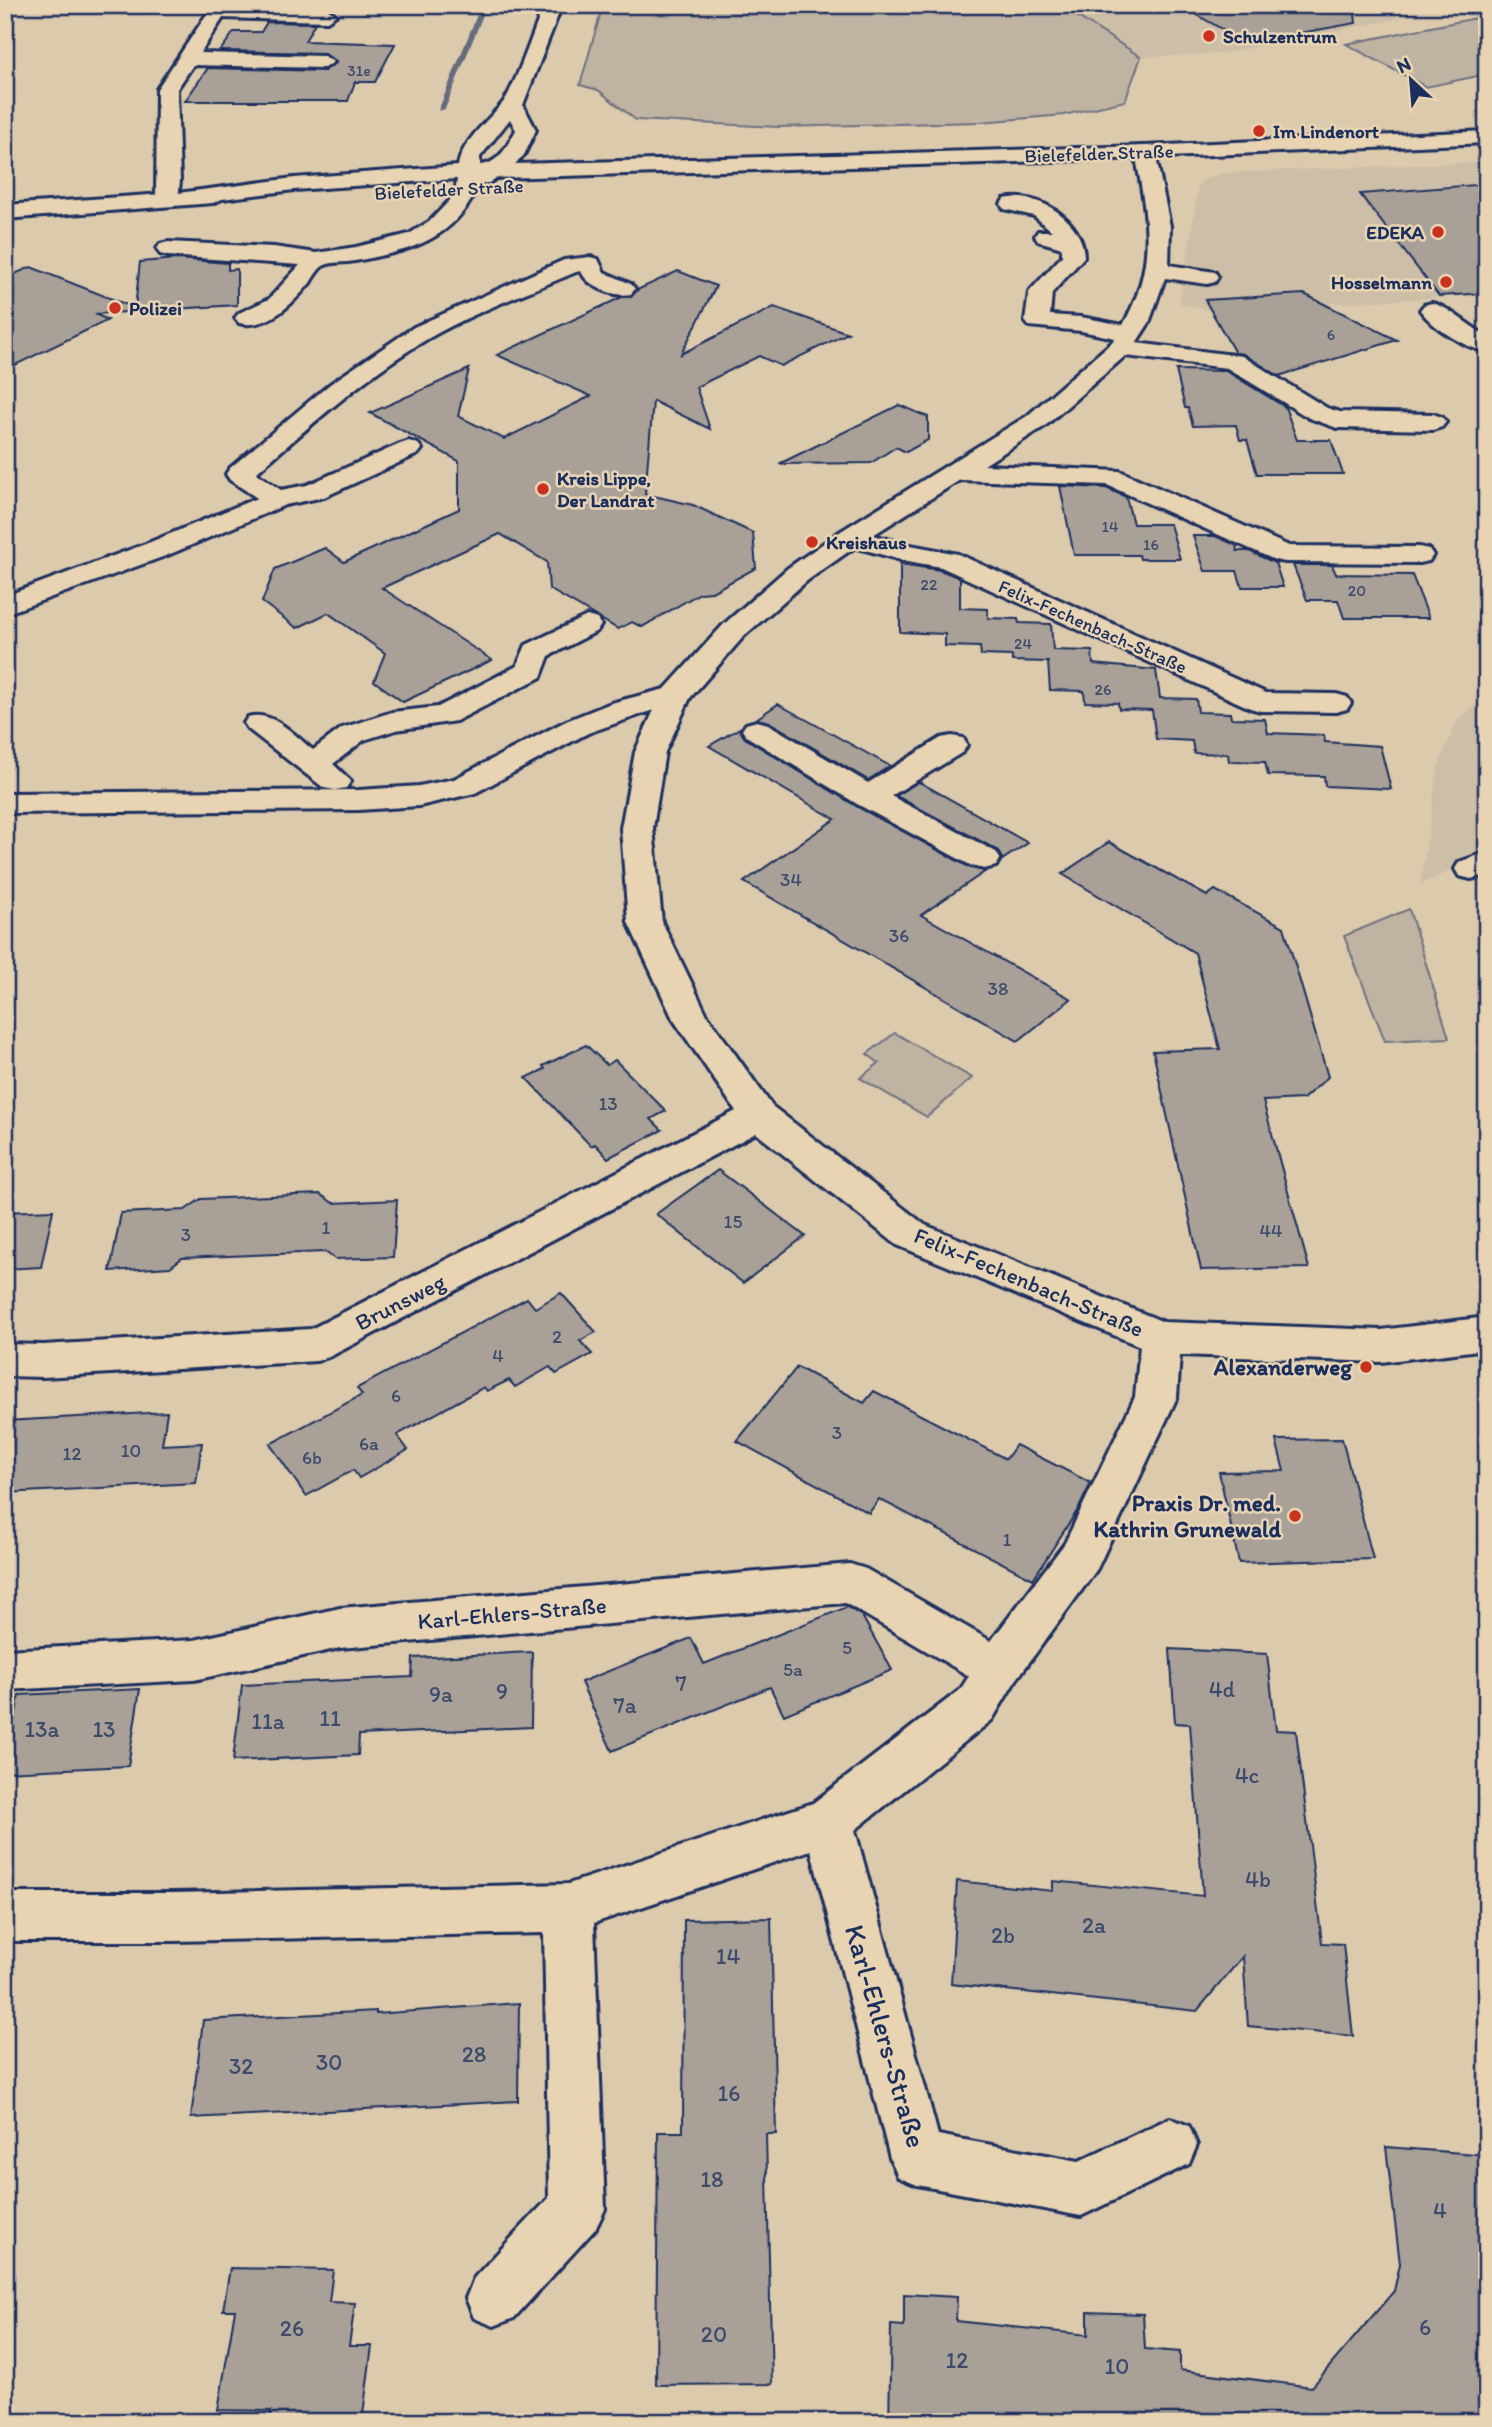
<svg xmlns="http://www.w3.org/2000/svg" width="1492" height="2427" font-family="Itim,sans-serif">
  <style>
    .built { fill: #cdbea7 }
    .green { fill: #bfb3a2; stroke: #6d7180; stroke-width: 2 }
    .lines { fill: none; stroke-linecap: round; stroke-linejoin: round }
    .stream { fill: #656a7d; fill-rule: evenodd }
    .building { fill: #a9a198; stroke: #1b2f5e; stroke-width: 2 }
    .minor-casing { stroke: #1b2f5e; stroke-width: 6 }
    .major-casing { stroke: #1b2f5e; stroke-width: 6 }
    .minor { fill: #e8d4b2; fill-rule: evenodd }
    .major { fill: #e8d4b2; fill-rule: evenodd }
    .poi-dot { fill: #c8321e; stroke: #e8d4b2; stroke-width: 2.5 }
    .labels { text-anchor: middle; stroke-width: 5; stroke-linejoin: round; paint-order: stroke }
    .far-number-label { font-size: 16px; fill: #3e4c6c }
    .far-poi-label { font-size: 19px; font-weight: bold; fill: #1b2f5e; stroke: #e8d4b2; text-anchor: start }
    .far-street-label { font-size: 19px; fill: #1b2f5e; stroke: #e8d4b2 }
    .number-label { font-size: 19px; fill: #3e4c6c }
    .street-label { font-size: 23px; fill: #1b2f5e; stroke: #e8d4b2 }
    .poi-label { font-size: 23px; font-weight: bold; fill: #1b2f5e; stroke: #e8d4b2; text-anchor: end }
    .near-number-label { font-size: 23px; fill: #3e4c6c }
    .near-street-label { font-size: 28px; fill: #1b2f5e; stroke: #e8d4b2 }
  </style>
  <rect width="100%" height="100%" fill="#dccaad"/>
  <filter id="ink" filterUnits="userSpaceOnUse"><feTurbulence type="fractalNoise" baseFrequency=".0143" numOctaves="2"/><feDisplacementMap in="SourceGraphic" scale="14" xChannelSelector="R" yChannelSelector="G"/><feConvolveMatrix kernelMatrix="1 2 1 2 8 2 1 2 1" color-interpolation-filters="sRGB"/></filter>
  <g filter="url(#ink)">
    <g class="built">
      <polygon points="1059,5 1377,5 1402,18 1219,54 1141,57"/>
      <polygon points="1486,162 1487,295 1207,310 1180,303 1199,182 1222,173"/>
      <polygon points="1487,696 1487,854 1421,884 1438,767 1457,721"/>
    </g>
    <g class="green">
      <polygon points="603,5 1059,5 1141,57 1125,101 1064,115 980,122 779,127 636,120 598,90 580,85"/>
      <polygon points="1476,18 1487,23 1487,74 1426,87 1346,44"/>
      <polygon points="1409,909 1449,1038 1385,1041 1344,936"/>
      <polygon points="895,1033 972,1078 927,1117 860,1078 879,1063 867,1054"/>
    </g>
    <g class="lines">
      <polygon class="stream" points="481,5 487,5 445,109 438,111"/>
    </g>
    <g class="building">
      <polygon points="1180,5 1354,5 1356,23 1246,43"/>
      <polygon points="267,22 315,23 305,41 395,44 375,82 355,82 348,101 185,101 208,68 324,71 336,63 324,53 220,51 234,32 261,32"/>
      <polygon points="1487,184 1487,293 1439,296 1360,194"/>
      <polygon points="178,259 228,263 228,270 237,269 237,305 95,314 108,320 5,370 5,278 31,267 135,308 140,262"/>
      <polygon points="678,271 716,286 681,354 774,307 848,333 781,366 759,356 696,387 710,429 653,401 645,494 693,505 753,533 756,568 712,592 700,593 642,627 632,622 618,629 549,589 547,562 500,534 382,588 492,660 403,702 374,681 385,653 328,613 297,628 262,602 275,569 325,548 344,562 459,509 459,461 370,413 469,369 458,416 504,439 591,396 497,355 622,297 631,297 637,290"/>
      <polygon points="1304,294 1397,340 1279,376 1243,354 1235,353 1205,300"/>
      <polygon points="1176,370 1226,371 1285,407 1297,440 1331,440 1343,474 1257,474 1247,440 1240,440 1236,425 1193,426 1188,408 1185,408"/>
      <polygon points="899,405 928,417 928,440 906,452 896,447 871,463 779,464"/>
      <polygon points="1060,486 1106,488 1126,497 1133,524 1170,524 1180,559 1140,559 1139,555 1074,555"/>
      <polygon points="1193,536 1215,536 1236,545 1237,551 1249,551 1275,563 1283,587 1242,587 1237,571 1205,571"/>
      <polygon points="900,564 940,570 960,578 960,608 988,609 988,618 1018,619 1019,623 1051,624 1053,650 1092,651 1093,664 1156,670 1160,698 1196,699 1198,712 1230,713 1231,718 1265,719 1268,733 1324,735 1325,742 1380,746 1391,789 1325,786 1324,776 1268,775 1265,762 1229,761 1228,754 1194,753 1192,741 1156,739 1152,710 1119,709 1118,703 1085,702 1084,691 1050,690 1048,662 1012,661 1012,656 981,655 980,647 945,646 945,634 900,632"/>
      <polygon points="1293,565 1332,565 1336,574 1412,575 1429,618 1344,618 1338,600 1307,600"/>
      <polygon points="778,704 890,766 868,780 769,722 756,719"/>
      <polygon points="740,728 745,738 856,806 971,868 986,871 921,915 1071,999 1018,1041 744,882 835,819 709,746"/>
      <polygon points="918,782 921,783 1028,843 1002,860 997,850 896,796"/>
      <polygon points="1109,842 1207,896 1215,890 1284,927 1328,1077 1303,1099 1263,1101 1309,1268 1201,1270 1153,1051 1220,1049 1195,953 1062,874"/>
      <polygon points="586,1045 607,1065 615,1060 666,1111 651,1119 662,1130 608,1158 595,1144 591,1146 526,1078 545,1069 543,1066"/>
      <polygon points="718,1170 805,1236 743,1283 656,1214"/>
      <polygon points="320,1194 333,1203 397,1200 393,1257 335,1259 325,1252 182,1258 170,1267 110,1271 121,1213 185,1210 201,1199"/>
      <polygon points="53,1210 41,1267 5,1269 5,1212"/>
      <polygon points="561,1293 596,1332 580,1341 592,1354 556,1374 550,1367 515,1387 509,1380 487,1391 484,1387 397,1435 408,1450 359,1478 353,1470 306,1496 270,1444 362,1395 357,1388 527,1298 535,1308"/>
      <polygon points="797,1367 864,1403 874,1391 1006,1459 1016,1445 1091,1483 1079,1508 1033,1579 879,1499 869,1513 737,1441"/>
      <polygon points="167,1412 162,1445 202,1443 196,1483 5,1493 5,1421"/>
      <polygon points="1342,1439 1373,1559 1239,1563 1219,1472 1284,1471 1276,1440"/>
      <polygon points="847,1607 862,1616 892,1670 784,1715 770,1687 612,1751 581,1682 691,1638 704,1664"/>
      <polygon points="1170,1649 1267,1654 1276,1730 1296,1731 1322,1943 1343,1944 1353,2036 1248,2026 1243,1956 1197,2011 951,1984 957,1881 1053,1891 1053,1881 1203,1896 1190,1724 1175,1723"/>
      <polygon points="532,1652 531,1727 359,1735 358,1755 233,1761 242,1685 412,1677 413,1658"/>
      <polygon points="140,1689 128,1766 5,1772 19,1695"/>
      <polygon points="771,1918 776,2134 766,2134 772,2384 656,2385 658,2132 683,2132 684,1920"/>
      <polygon points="519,2003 518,2101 191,2118 203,2020 376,2011 376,2014"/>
      <polygon points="1386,2147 1487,2155 1487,2422 889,2422 891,2325 904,2326 904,2294 957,2297 956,2321 1088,2335 1088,2312 1143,2314 1145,2349 1180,2352 1180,2370 1312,2387 1394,2291 1400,2264"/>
      <polygon points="230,2268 333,2270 329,2302 355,2303 349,2346 372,2346 362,2422 269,2422 271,2411 218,2410 235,2310 223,2310"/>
    </g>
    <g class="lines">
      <defs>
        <g id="minor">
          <polygon points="213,5 327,9 336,15 327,21 223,18 200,53 324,56 334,62 324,68 193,65 177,89 180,181 178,199 175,204 159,204 156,199 157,89"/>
          <path d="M1145 146 1152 148 1155 152 1170 226 1169 265 1215 272 1218 277 1215 282 1207 284 1165 278 1149 323 1136 343 1242 356 1327 408 1340 412 1433 414 1442 417 1446 422 1442 427 1433 430 1337 428 1309 418 1227 368 1125 356 1045 426 984 465 1120 471 1289 546 1419 547 1429 549 1433 555 1429 561 1419 563 1285 562 1275 560 1107 485 960 480 873 535 905 544 958 554 1266 693 1336 694 1347 697 1351 703 1347 709 1336 712 1261 711 1250 708 941 567 901 560 855 547 808 580 744 636 690 698 665 752 653 828 662 922 707 1015 772 1106 925 1225 1164 1322 1381 1330 1487 1317V1349L1381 1362 1180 1355 1177 1397 1097 1569 1014 1683 992 1720 855 1830 938 2135 1079 2161 1170 2118 1189 2126 1197 2145 1189 2164 1081 2216 917 2185 898 2177 890 2158 811 1850 594 1923 605 2209 596 2228 514 2318 494 2326 474 2318 466 2298 474 2278 549 2198 544 1933 174 1941H5V1893H174L568 1884 813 1803 960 1690 969 1676 845 1603 340 1648 194 1680 5 1690V1650L194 1640 340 1608 850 1564 866 1569 991 1641 1065 1543 1135 1397 1140 1346 897 1245 756 1133 331 1356 317 1361 43 1377 5 1376V1344L43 1345 311 1329 736 1111 673 1019 628 922 621 828 635 752 654 710 588 733 475 793 419 806 359 810 5 813V793L359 790 419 786 454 779 566 721 611 703 665 689 724 624 788 568 841 531 1027 416 1111 343 1115 338 1081 331 1029 326 1025 321 1029 292 1062 256V248L1038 241 1035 236 1038 231H1052L1034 216 1004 209 1001 204 1004 199C1039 191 1084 221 1084 257L1052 293 1050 315 1081 317 1123 325C1158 263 1147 218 1135 152L1138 148Z"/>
          <path d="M467 181 475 182 478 187C453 241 409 251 355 261 346 263 331 261 323 266 318 269 313 278 310 283 293 303 268 330 239 323L235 318 239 313 269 299 300 265 168 256 160 254 157 249 160 244 168 242 274 247 316 253 356 247 409 234 430 221 450 200 459 182Z"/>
          <path d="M590 257 598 259 604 272 631 284 635 289 631 294C616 298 587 287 581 271L576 272C527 293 476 311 429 338 366 375 311 425 256 473L281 490 307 485 400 444 409 441 418 444 422 449 418 454 324 497 285 505 168 555 5 614V596L148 543 257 498 230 480 226 474 230 468 330 384 414 327 564 260Z"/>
          <path d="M1432 303C1451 308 1468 326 1487 336V352C1464 347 1434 329 1420 310L1424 305Z"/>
          <path d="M587 616 597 619 601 625 597 631 549 656 541 677 456 721 396 730 364 740 333 764 351 781 346 788 335 790 324 788 248 729 244 723 248 717C273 710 294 735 313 750L342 728 392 712 438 707 517 666 526 645Z"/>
          <polygon points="757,721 768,724 868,783 941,738 952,736 963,738 967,745 963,752 891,796 996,852 1000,859 996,866 984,869 972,866 857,804 746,736 742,730 746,724"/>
          <polygon points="1487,852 1487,875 1471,879 1459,876 1455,869 1459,862"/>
        </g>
        <path id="major" d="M544 5H562L523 105 536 130 524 155 515 164 1145 146 1487 131V143L1145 158 496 178 489 183 478 184 475 192H459L456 187 457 179 294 190 222 199 213 203 5 219V205L178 193 294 178 458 166C461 143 486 122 501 105 514 91 535 27 544 5ZM510 119 516 130C508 145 499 164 480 165V157Z"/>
      </defs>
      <use href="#minor" class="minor-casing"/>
      <use href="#major" class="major-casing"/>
      <use href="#minor" class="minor"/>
      <use href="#major" class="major"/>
    </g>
  </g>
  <g class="poi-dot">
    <circle cx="1209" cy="36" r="7"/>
    <circle cx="1259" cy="131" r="7"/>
    <circle cx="1438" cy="232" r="7"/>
    <circle cx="1446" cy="282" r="7"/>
    <circle cx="115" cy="308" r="7"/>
    <circle cx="543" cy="489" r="7"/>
    <circle cx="812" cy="542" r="7"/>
    <circle cx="1366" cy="1367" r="7"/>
    <circle cx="1295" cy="1516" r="7"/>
  </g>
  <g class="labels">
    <g class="far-number-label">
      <text x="359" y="76">31e</text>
      <text x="1331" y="340">6</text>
      <text x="1110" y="532">14</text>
      <text x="1151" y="550">16</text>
      <text x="929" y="590">22</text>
      <text x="1357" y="596">20</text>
      <text x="1023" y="649">24</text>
      <text x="1103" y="695">26</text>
    </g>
    <g class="far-poi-label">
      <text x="1223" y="43">Schulzentrum</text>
      <text x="1273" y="138">Im Lindenort</text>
      <text x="1424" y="239" text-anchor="end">EDEKA</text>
      <text x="1432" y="289" text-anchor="end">Hosselmann</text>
      <text x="129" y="315">Polizei</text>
      <text x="557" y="485">Kreis Lippe,<tspan x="557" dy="22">Der Landrat</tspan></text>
      <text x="826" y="549">Kreishaus</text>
    </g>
    <g class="far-street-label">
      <text transform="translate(1099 153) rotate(-2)" y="7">Bielefelder Straße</text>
      <text transform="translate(449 189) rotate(-3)" y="7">Bielefelder Straße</text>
      <text transform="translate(1093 626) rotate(24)" y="7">Felix-Fechenbach-Straße</text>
    </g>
    <g class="number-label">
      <text x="791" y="886">34</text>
      <text x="899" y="942">36</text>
      <text x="998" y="995">38</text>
      <text x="608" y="1110">13</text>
      <text x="733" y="1228">15</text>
      <text x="326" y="1234">1</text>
      <text x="1271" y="1237">44</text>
      <text x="186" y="1241">3</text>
      <text x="557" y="1343">2</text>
      <text x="498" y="1362">4</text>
      <text x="396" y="1402">6</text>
      <text x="837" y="1439">3</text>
      <text x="369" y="1450">6a</text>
      <text x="131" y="1457">10</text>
      <text x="72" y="1460">12</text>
      <text x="312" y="1464">6b</text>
      <text x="1007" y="1546">1</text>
      <text x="847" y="1654">5</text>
      <text x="793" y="1676">5a</text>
    </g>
    <g class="street-label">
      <text transform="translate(1029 1282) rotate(23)" y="8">Felix-Fechenbach-Straße</text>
      <text transform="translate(400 1302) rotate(-27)" y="8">Brunsweg</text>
      <text transform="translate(512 1613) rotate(-5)" y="8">Karl-Ehlers-Straße</text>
    </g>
    <g class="poi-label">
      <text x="1352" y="1375">Alexanderweg</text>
      <text x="1281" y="1511">Praxis Dr. med.<tspan x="1281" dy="26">Kathrin Grunewald</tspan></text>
    </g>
    <g class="near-number-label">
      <text x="681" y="1691">7</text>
      <text x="1222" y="1697">4d</text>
      <text x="502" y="1699">9</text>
      <text x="441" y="1702">9a</text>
      <text x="625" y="1713">7a</text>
      <text x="330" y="1726">11</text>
      <text x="268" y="1729">11a</text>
      <text x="42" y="1737">13a</text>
      <text x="104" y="1737">13</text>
      <text x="1247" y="1783">4c</text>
      <text x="1258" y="1887">4b</text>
      <text x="1094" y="1933">2a</text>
      <text x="1003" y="1943">2b</text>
      <text x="728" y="1964">14</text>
      <text x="474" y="2062">28</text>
      <text x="329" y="2070">30</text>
      <text x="241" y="2074">32</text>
      <text x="729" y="2101">16</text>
      <text x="712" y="2187">18</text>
      <text x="1440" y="2218">4</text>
      <text x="1425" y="2335">6</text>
      <text x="292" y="2336">26</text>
      <text x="714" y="2342">20</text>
      <text x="957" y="2368">12</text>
      <text x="1117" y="2374">10</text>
    </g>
    <g class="near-street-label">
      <text transform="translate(886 2036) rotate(74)" y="10">Karl-Ehlers-Straße</text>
    </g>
  </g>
  <rect width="1492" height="2427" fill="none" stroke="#e8d4b2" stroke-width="28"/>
  <rect x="14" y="14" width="1464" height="2399" fill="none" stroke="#1b2f5e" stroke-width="2.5" filter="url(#ink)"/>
  <g transform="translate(1411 80) rotate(334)" stroke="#e8d4b2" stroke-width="5" paint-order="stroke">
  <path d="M0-5L12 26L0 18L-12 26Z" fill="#1b2f5e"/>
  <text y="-10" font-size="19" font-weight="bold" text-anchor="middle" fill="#1b2f5e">N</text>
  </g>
</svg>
